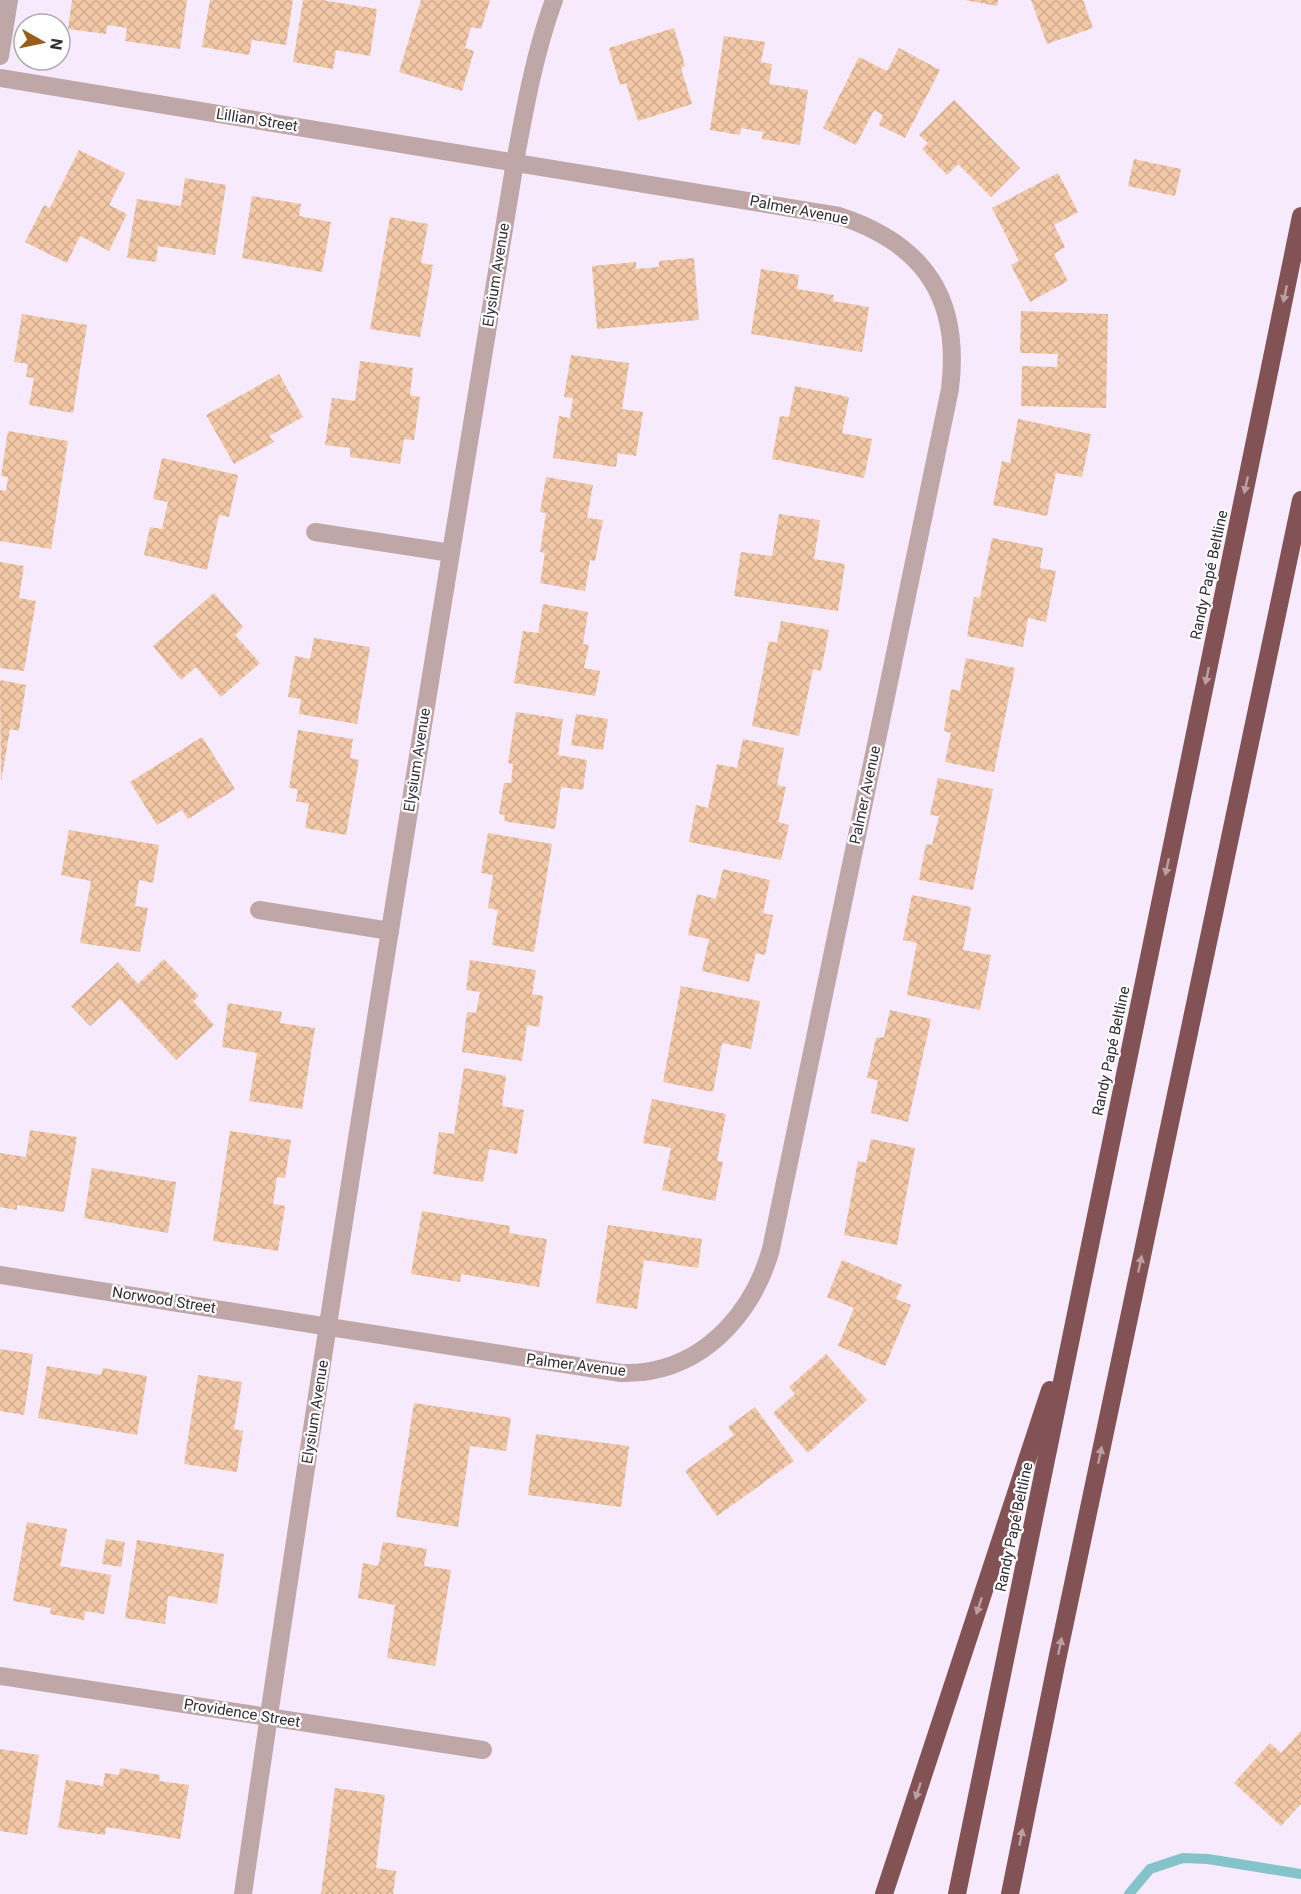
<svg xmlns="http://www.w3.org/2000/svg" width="1301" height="1894" font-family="Roboto,sans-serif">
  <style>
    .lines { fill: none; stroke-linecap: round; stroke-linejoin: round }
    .stream { stroke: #84c3c9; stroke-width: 10 }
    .building { fill: url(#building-cross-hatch) }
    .street { stroke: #bfa6a7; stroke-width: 18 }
    .highway { stroke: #825255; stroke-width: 18 }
    .oneway { fill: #baa0a2 }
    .labels { text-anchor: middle; stroke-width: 4.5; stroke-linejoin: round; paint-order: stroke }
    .street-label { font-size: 15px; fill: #322c35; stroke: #fff }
  </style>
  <defs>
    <pattern id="building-cross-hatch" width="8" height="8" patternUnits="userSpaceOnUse" patternTransform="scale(1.5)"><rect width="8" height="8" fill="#f2c8a7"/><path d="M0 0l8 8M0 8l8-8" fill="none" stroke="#d0ac90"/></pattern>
  </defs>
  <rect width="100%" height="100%" fill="#f7eafd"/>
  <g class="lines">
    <polyline class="stream" points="1129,1894 1150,1869 1183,1858 1208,1859 1301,1874"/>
  </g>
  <g class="building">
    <polygon points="72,0 187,0 180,49 125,41 127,28 107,25 106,34 68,29"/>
    <polygon points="210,0 293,0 286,45 252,40 249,55 202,47"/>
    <polygon points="303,0 322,0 377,9 370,56 336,50 333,69 293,62"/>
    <polygon points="421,0 490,0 481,29 471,27 465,48 474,51 462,91 399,72"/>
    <polygon points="965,0 998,0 997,6"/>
    <polygon points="1031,0 1083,0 1093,28 1047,44"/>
    <polygon points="674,28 685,66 681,68 692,104 638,121 626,83 620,85 609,48"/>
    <polygon points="724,36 765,42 761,62 772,64 769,84 808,90 800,145 762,139 763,132 741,128 740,135 710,130"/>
    <polygon points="899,48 940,70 905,138 879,125 883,115 874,110 856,145 823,128 859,57 887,71"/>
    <polygon points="954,100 1020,168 991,197 958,164 947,175 922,149 928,143 919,135"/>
    <polygon points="79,150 125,173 109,205 127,214 109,251 80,236 67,263 25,242 44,205 50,208"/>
    <polygon points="1134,159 1181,169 1175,196 1128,186"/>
    <polygon points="1058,173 1078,212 1054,225 1065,247 1054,254 1068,281 1030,302 1011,265 1019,261 992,208"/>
    <polygon points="185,178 226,185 215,255 158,246 156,262 127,258 137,199 181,206"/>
    <polygon points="252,196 301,204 299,216 331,222 322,272 242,258"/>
    <polygon points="390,217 428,224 421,263 433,265 420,337 370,329"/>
    <polygon points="694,258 699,320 597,329 592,266 636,262 636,269 659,267 659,261"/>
    <polygon points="761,269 799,275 797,289 834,295 833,301 869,307 862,352 751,334"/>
    <polygon points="1021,311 1108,314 1106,408 1021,406 1022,366 1057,367 1058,354 1020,353"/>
    <polygon points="22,314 87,325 73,413 29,405 34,378 26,377 28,364 14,362"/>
    <polygon points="571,355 629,363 622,409 643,412 636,456 618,453 616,467 553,458 559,416 570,418 573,398 564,397"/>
    <polygon points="360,361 413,368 410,395 420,397 414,440 404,439 400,464 350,457 350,448 325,445 332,398 355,401"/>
    <polygon points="279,374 303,417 269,436 274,442 234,464 206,415"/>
    <polygon points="795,386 849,397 842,433 872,439 864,478 772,459 780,416 789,417"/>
    <polygon points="1018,419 1091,434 1082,477 1056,473 1047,516 993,505 1002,461 1010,463"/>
    <polygon points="8,431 68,441 51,549 0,541 0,490 6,491 8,477 1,476"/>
    <polygon points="162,458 238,475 229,517 219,515 207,570 144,555 150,527 162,529 168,502 153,499"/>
    <polygon points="546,477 593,485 587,518 603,520 595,561 590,560 585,591 540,583 545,553 540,552 546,513 540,512"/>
    <polygon points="779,514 820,520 814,559 845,564 838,611 734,596 741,552 772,556"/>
    <polygon points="992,538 1043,548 1040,568 1056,571 1046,622 1028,618 1023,647 967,636 974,597 980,598"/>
    <polygon points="0,562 24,566 19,598 36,601 24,671 0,668"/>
    <polygon points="214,593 243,627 235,635 260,663 221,697 196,667 181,680 153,646"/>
    <polygon points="543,604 588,612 583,644 589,645 584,668 600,671 595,696 514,683 523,631 538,633"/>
    <polygon points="781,621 829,630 821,671 813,669 799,736 752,726 769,641 777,643"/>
    <polygon points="314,638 370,647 357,724 299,714 301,699 288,697 295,656 310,659"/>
    <polygon points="966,658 1015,668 994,772 945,762 951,733 944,731 951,689 960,691"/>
    <polygon points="0,680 26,685 19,731 10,729 1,782"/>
    <polygon points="516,712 563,719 558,755 587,760 583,790 561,787 555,829 504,821 505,815 499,814 504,783 511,783 513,764 508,763"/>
    <polygon points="576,714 608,719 603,750 571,745"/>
    <polygon points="298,730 353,739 350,758 359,760 346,835 305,828 309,804 296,801 298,789 289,788"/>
    <polygon points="202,737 235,789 188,819 182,810 157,825 130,782"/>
    <polygon points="743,739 784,748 777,785 786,787 778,822 789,825 781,860 689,842 696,805 708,808 717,764 737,768"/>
    <polygon points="938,778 993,789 973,890 919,880 926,844 932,845 939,816 930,815"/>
    <polygon points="69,830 159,845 153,883 139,880 135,906 148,908 140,952 80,943 91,881 61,875"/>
    <polygon points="488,833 552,844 534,952 492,945 498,910 488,908 493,875 481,873"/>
    <polygon points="723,869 770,880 763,913 773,915 765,955 756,953 749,982 702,971 709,939 688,935 697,894 716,899"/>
    <polygon points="912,895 971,907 963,950 991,955 980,1010 907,995 917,943 903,940"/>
    <polygon points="164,959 199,996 193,1001 214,1025 176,1060 120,999 90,1026 71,1006 118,962 138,984"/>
    <polygon points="470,960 536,970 532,994 543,996 539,1027 527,1025 522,1061 462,1052 467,1012 476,1013 480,992 466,990"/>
    <polygon points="681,986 760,1001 751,1049 722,1043 713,1092 663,1082"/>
    <polygon points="228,1003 282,1012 280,1023 315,1028 302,1109 249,1101 257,1053 222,1047"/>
    <polygon points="890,1010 931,1019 908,1122 871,1113 878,1080 867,1078 876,1038 884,1037"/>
    <polygon points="464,1068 506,1076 502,1106 524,1110 517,1154 489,1149 483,1182 433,1174 439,1132 454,1134"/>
    <polygon points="652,1099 726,1114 717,1161 723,1162 715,1201 662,1190 671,1148 643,1143"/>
    <polygon points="30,1130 77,1137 64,1212 17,1205 17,1210 0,1207 0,1153 26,1157"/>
    <polygon points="230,1131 291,1140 285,1178 277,1177 273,1204 285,1206 278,1251 213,1241"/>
    <polygon points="871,1139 915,1148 897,1245 844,1235 858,1161 866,1163"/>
    <polygon points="92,1168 176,1182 168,1233 84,1218"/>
    <polygon points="422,1211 510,1226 509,1233 547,1239 539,1287 461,1274 460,1282 411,1274"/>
    <polygon points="608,1225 702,1239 698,1268 644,1260 637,1309 596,1303"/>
    <polygon points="842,1260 902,1285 896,1299 911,1305 885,1366 838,1346 854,1308 827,1297"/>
    <polygon points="0,1349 33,1354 24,1415 0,1411"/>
    <polygon points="826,1354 867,1400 808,1453 773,1413 795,1394 789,1387"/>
    <polygon points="47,1366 101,1375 103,1368 147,1376 137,1435 38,1418"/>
    <polygon points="198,1375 242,1382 234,1429 243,1431 237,1472 184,1464"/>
    <polygon points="414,1403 511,1418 506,1451 470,1446 458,1527 396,1517"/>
    <polygon points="755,1407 794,1461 717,1516 685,1471 734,1435 728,1427"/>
    <polygon points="536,1434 629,1446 621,1507 528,1495"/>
    <polygon points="27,1522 67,1529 60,1566 111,1575 104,1614 85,1611 84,1620 50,1614 51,1608 13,1601"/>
    <polygon points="106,1539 125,1542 121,1567 102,1564"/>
    <polygon points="137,1540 224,1554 217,1604 168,1596 165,1624 125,1618"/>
    <polygon points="383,1542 427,1549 424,1566 451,1570 435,1666 387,1658 395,1605 358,1598 363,1563 378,1566"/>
    <polygon points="1301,1731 1301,1804 1281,1826 1234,1783 1270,1743 1281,1753"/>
    <polygon points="0,1749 39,1755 27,1835 0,1831"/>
    <polygon points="120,1768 160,1775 159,1781 189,1785 180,1839 106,1827 105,1835 58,1828 66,1780 103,1786 105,1773 119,1775"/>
    <polygon points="335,1788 385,1795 376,1868 396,1871 393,1894 321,1894"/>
  </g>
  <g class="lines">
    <g class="street">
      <polyline points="0,56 9,0"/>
      <path d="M0 78 839 216C925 244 961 299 950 389L771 1249C755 1307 712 1360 650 1371 640 1373 631 1373 621 1373L0 1275"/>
      <polyline points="315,532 451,553"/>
      <polyline points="259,910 390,931"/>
      <polyline points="0,1676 483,1750"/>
      <path d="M243 1894C326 1316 420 739 515 162 525 107 535 52 554 0"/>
    </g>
    <g class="highway">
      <polyline points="884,1894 1050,1390"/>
      <polyline points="957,1894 1301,216"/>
      <polyline points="1010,1894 1056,1665 1301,500"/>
    </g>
  </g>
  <defs><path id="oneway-solid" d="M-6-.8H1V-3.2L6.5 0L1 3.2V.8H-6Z" transform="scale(1.5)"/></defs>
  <g class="oneway">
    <use href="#oneway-solid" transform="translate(1285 294) rotate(102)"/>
    <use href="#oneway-solid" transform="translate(1246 485) rotate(102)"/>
    <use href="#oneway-solid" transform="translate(1207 676) rotate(102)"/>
    <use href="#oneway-solid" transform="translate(1167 867) rotate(102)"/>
    <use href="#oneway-solid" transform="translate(1140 1264) rotate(-78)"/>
    <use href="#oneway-solid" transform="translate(1100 1455) rotate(-78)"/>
    <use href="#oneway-solid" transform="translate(979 1606) rotate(108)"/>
    <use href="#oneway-solid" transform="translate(1060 1646) rotate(-78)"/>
    <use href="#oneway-solid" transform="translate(918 1791) rotate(108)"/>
    <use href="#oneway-solid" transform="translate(1021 1837) rotate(-79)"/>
  </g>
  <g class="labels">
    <g class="street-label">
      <text transform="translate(257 120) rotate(9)" y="5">Lillian Street</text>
      <text transform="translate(799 210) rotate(11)" y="5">Palmer Avenue</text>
      <text transform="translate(496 275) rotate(-81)" y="5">Elysium Avenue</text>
      <text transform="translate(1209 575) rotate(-78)" y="5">Randy Papé Beltline</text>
      <text transform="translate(417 760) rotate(-81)" y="5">Elysium Avenue</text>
      <text transform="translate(865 795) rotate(-78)" y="5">Palmer Avenue</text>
      <text transform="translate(1111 1051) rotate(-78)" y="5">Randy Papé Beltline</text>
      <text transform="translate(164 1300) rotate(9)" y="5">Norwood Street</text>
      <text transform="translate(576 1365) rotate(7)" y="5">Palmer Avenue</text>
      <text transform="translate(315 1412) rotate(-81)" y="5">Elysium Avenue</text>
      <text transform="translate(1014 1527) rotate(-78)" y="5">Randy Papé Beltline</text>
      <text transform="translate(242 1713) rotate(9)" y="5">Providence Street</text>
    </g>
  </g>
  <g transform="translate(42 42) rotate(99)"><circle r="28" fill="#ffffff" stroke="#adabae" stroke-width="1.5"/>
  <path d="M0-4.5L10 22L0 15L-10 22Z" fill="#985d1d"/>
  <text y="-9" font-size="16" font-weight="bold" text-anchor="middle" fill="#322c35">N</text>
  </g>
</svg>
